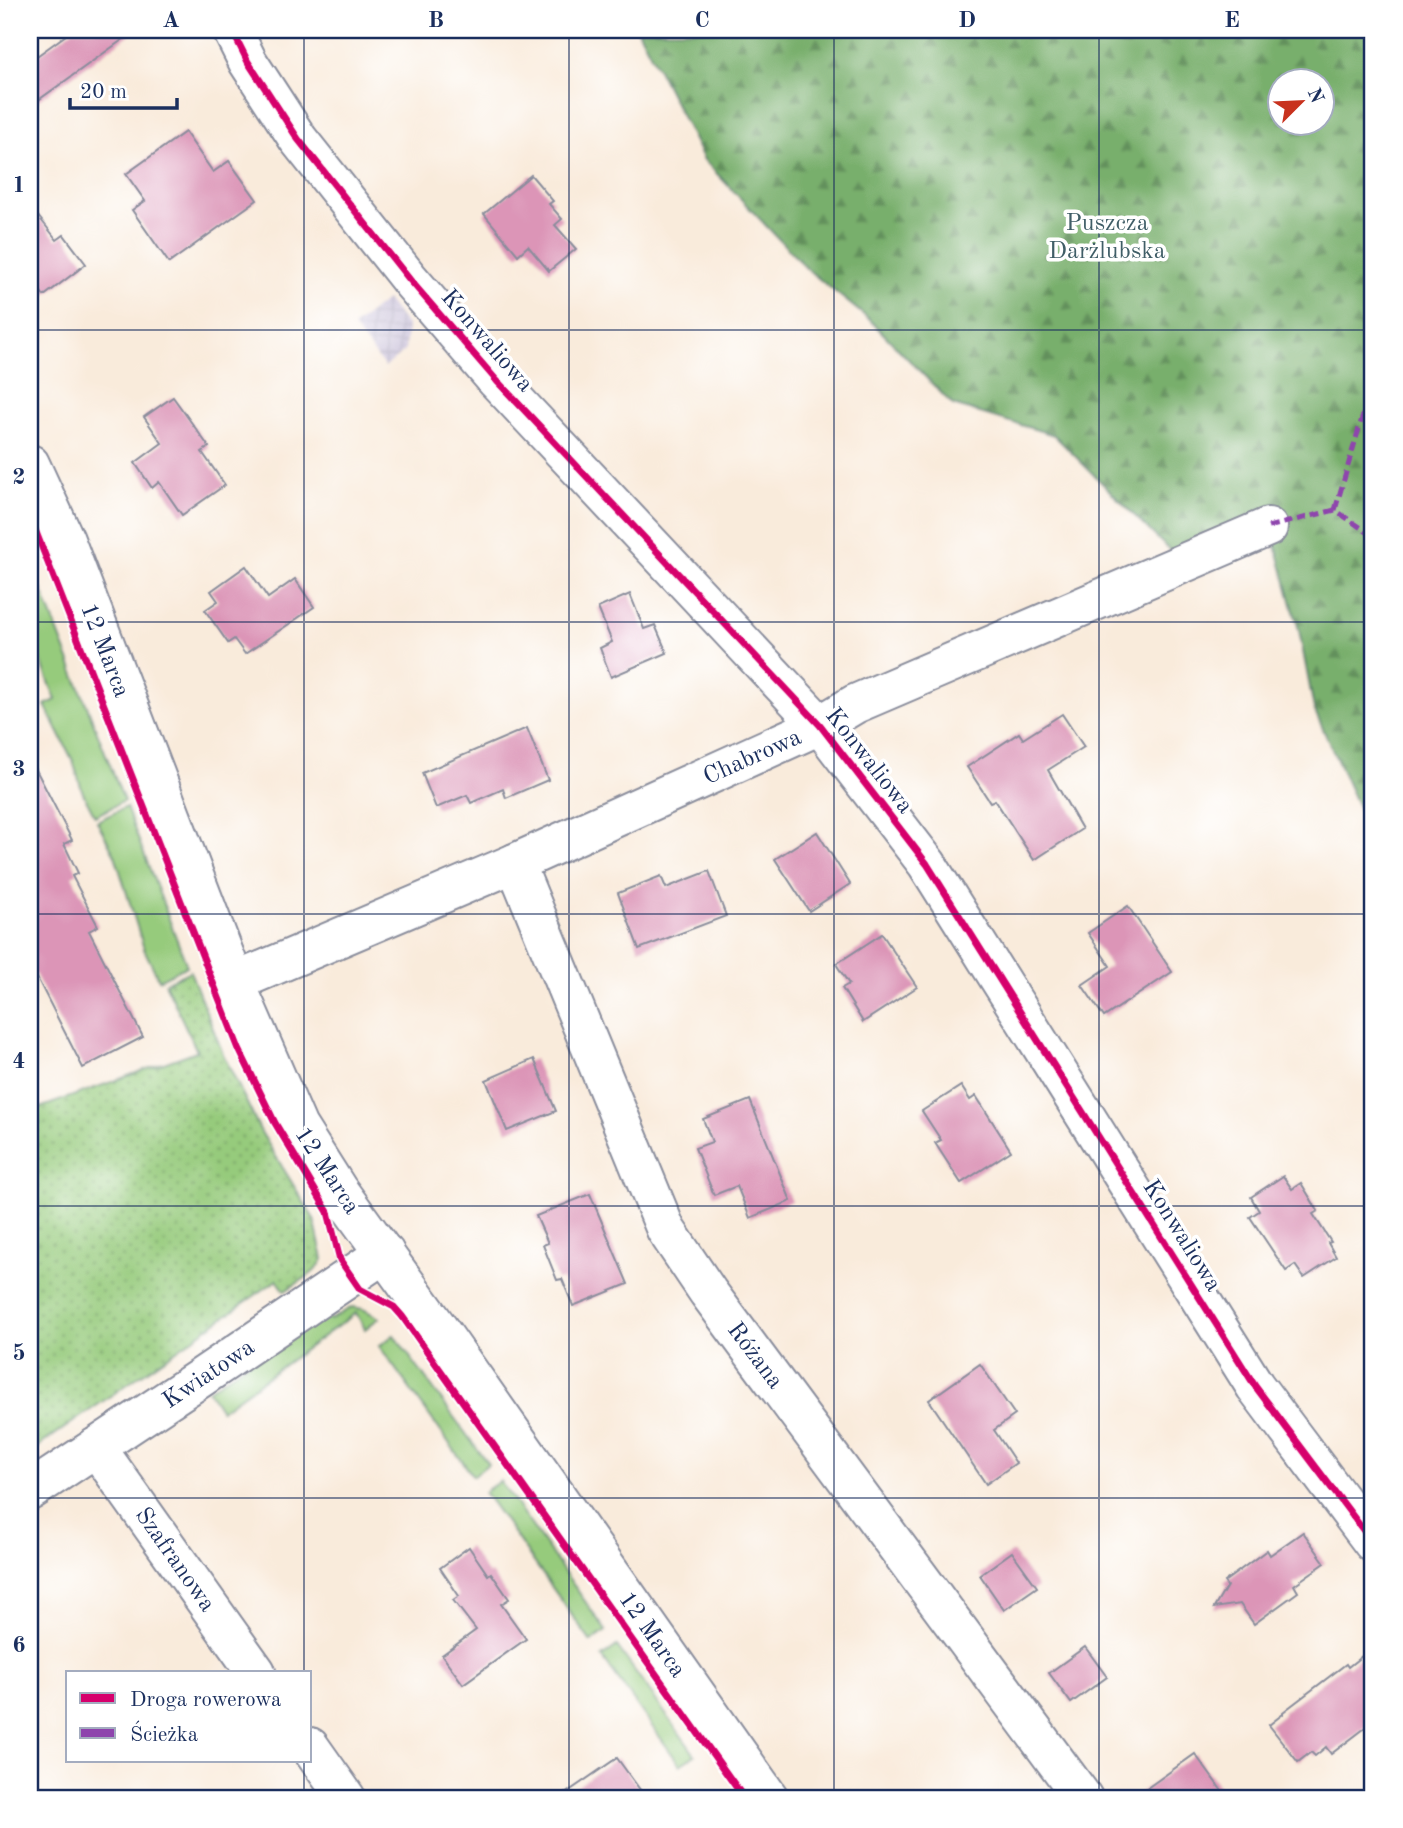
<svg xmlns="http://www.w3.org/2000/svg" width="1403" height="1828" font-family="'Old Standard TT',serif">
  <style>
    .industrial { fill: url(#industrial-grid) }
    .grass { fill: #96cb7c; stroke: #587d6d; stroke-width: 2 }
    .forest { fill: url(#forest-firs); stroke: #4a6f65; stroke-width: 2; fill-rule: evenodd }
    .park { fill: url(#park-dots); stroke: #587d6d; stroke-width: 2 }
    .building { fill: #dc95b7 }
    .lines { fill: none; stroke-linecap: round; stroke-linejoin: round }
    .minor-casing { stroke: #8a8d9c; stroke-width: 42 }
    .path { stroke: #8a8d9c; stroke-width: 4.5; stroke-dasharray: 5 5; stroke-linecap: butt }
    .minor { stroke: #fff; stroke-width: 38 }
    .quiet { stroke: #8e44ad; stroke-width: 5; stroke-dasharray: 10 5; stroke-linecap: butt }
    .cycleway-casing { stroke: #fff; stroke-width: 11 }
    .cycleway { stroke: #d6006c; stroke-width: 7 }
    .grid { fill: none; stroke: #1b2f5e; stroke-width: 2; stroke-opacity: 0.55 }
    .labels { text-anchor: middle; stroke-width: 7; stroke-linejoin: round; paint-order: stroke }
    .park-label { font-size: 24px; fill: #405e67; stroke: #fff }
    .street-label { font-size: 24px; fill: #1b2f5e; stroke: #fff }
    .neatline { fill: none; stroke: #1b2f5e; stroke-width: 2.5 }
    .grid-label { font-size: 23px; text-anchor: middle; font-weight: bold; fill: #1b2f5e }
  </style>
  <defs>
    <pattern id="industrial-grid" width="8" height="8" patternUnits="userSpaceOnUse" patternTransform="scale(1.75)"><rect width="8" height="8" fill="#c8bfd8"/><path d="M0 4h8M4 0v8" fill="none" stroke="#aba4bc"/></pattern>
    <pattern id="forest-firs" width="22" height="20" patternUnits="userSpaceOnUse" patternTransform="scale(1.75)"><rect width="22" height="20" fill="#78af6c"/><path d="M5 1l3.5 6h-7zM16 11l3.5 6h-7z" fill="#628f5c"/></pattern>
    <pattern id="park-dots" width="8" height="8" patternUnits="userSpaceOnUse" patternTransform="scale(1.75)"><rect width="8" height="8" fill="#96cb7c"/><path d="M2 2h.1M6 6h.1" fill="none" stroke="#7aa569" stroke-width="1.8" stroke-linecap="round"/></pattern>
  </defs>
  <rect width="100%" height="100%" fill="#fff"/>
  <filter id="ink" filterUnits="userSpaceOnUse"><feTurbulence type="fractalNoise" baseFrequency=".0143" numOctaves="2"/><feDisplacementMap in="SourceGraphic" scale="14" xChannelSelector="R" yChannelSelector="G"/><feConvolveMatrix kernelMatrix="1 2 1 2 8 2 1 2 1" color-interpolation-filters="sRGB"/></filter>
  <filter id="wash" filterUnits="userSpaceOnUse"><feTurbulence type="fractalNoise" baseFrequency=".00686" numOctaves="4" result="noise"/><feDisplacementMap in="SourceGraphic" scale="28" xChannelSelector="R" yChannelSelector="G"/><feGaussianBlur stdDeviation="1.57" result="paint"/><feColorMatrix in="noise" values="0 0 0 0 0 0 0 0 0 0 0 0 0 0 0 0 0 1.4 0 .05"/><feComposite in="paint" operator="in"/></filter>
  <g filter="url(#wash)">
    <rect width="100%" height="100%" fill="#f9ebdb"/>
    <polygon class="industrial" points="386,300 407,325 405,351 385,367 353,327"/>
    <g class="grass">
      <polygon points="30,560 124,801 95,816 83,793 73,761 45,705 56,700 30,632"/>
      <polygon points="126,807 187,966 159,980 144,949 115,855 97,821"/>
      <polygon points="352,1307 363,1309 379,1318 365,1329 356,1313 221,1410 208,1390 324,1310 330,1320"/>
      <polygon points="394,1335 488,1464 473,1476 379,1346"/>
      <polygon points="500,1481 606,1631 591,1642 484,1492"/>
      <polygon points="617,1646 695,1755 680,1765 602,1657"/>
    </g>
    <path class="forest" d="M638 30H1373V832L1367 827 1314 709 1299 630 1275 542 1171 552 1054 435 953 405 870 320 807 269 704 160ZM1280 80H1322V122H1280Z"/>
    <path class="park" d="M190 971 224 1056 261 1132 314 1219 323 1259C317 1274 298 1282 285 1291L277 1280 30 1452V1131L40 1124 34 1110 197 1051 165 983Z"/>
    <g id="blocks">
      <g class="building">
        <polygon points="73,30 136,30 30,106 30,61"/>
        <polygon points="185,132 213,172 229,161 257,200 169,263 132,210 145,201 126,174"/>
        <polygon points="531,175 553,201 549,204 562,219 555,225 576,249 549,271 528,246 518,255 484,214"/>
        <polygon points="30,206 57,240 64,235 86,264 44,296 30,277"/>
        <polygon points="173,397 209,447 202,452 225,485 182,515 159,482 152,488 135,463 162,443 144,417"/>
        <polygon points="246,566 268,598 295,579 314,607 245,654 234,639 228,643 205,610 218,601 211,591"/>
        <polygon points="630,594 644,629 655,625 667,653 611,677 600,648 612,642 598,608"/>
        <polygon points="1062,714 1084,747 1048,770 1082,829 1034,860 995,800 990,802 967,767 1019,733 1023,739"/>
        <polygon points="527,728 548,780 506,798 503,789 471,803 467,795 436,808 422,773"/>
        <polygon points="30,758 72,840 64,844 78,873 72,876 98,926 89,931 143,1037 83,1068 30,964"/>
        <polygon points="817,832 850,884 809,911 775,859"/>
        <polygon points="709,871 726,916 639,949 618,893 661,876 666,888"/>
        <polygon points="1128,906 1172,972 1104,1017 1082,985 1110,966 1088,933"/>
        <polygon points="882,934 917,987 863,1022 842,988 849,984 836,964"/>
        <polygon points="534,1059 556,1111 507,1131 486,1080"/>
        <polygon points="961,1086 970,1100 976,1096 1011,1151 961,1183 935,1143 941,1140 922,1111"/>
        <polygon points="750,1100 791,1201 750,1218 737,1186 714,1195 695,1148 712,1142 703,1119"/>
        <polygon points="1283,1176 1292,1189 1301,1183 1318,1211 1313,1214 1331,1242 1328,1243 1336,1257 1304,1278 1295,1265 1286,1271 1250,1217 1259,1211 1251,1197"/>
        <polygon points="590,1194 628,1284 573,1306 562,1279 557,1280 543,1245 548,1243 536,1216"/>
        <polygon points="980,1364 1015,1415 994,1430 1016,1463 986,1484 929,1400"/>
        <polygon points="1303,1532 1325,1563 1294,1585 1298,1592 1254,1624 1240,1604 1214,1608 1227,1586 1224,1582 1267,1550 1270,1555"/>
        <polygon points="469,1547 488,1575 491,1573 509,1599 501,1604 526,1639 463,1684 442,1655 476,1630 453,1600 459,1596 440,1568"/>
        <polygon points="1012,1552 1037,1587 1004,1610 980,1575"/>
        <polygon points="1085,1647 1107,1677 1071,1703 1049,1673"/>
        <polygon points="1362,1656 1373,1671 1373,1722 1331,1754 1326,1747 1315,1756 1311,1752 1298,1762 1269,1725 1283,1714 1283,1712 1346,1664 1348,1667"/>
        <polygon points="1195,1754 1227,1798 1133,1798"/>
        <polygon points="617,1758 646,1798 559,1798"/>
      </g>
    </g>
  </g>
  <g filter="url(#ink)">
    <use href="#blocks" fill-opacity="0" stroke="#8a8d9c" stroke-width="2"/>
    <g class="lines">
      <defs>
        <g id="minor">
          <polyline points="232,30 248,62 298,139 410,280 497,381 820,725 927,864 1255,1386 1373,1543"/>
          <polyline points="30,464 65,540 235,982 298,1127 338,1190 436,1325 769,1798"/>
          <polyline points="515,863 666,1230 708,1292 1083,1798"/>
          <polyline points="235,982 515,863 820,725 855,704 1268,527"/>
          <polyline points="96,1447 256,1672"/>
          <polyline points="30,1491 199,1379 385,1253"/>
          <polyline points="310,1747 346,1798"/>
        </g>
      </defs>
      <use href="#minor" class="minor-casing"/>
      <polyline class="path" points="30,411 38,429"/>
      <use href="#minor" class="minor"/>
      <g class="quiet">
        <polyline points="1335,510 1373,381"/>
        <polyline points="1268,527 1335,510 1373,536"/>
      </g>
      <defs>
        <g id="cycleway">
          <polyline points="232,30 248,62 298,139 410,280 497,381 820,725 927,864 1255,1386 1373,1543"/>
          <polyline points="30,517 239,1049 275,1123 328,1212 340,1260 360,1289 394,1307 402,1316 744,1798"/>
        </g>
      </defs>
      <use href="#cycleway" class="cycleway-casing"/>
      <use href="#cycleway" class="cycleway"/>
    </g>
  </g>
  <path class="grid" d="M304 30V1672M569 30V1798M834 30V1798M1099 30V1798M30 330H1373M30 622H1373M30 914H1373M30 1206H1373M30 1498H1373M304 1760V1798"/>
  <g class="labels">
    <g class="park-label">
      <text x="1107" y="230">Puszcza<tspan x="1107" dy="28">Darżlubska</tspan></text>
    </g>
    <g class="street-label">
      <text transform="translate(488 340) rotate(49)" y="8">Konwaliowa</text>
      <text transform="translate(106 650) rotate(69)" y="8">12 Marca</text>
      <text transform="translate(752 756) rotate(-24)" y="8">Chabrowa</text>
      <text transform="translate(870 760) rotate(52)" y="8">Konwaliowa</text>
      <text transform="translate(328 1170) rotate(57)" y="8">12 Marca</text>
      <text transform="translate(1183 1235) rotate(58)" y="8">Konwaliowa</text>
      <text transform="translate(756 1355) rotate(53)" y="8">Różana</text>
      <text transform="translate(208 1373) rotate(-34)" y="8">Kwiatowa</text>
      <text transform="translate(176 1559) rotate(55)" y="8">Szafranowa</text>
      <text transform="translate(653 1634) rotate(55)" y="8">12 Marca</text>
    </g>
  </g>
  <rect width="1403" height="1828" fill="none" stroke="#fff" stroke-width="77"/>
  <rect x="66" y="1671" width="245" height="91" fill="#ffffff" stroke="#a4acbf" stroke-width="2"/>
  <rect x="80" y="1693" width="35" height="10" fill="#d6006c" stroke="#a4acbf" stroke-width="2"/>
  <text x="130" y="1706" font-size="21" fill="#1b2f5e">Droga rowerowa</text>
  <rect x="80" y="1728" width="35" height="10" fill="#8e44ad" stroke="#a4acbf" stroke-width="2"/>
  <text x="130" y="1741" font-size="21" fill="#1b2f5e">Ścieżka</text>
  <g transform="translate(1301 102) rotate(66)"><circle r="33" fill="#ffffff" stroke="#a4acbf" stroke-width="2"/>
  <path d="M0-5L12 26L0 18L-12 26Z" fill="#c8321e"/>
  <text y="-10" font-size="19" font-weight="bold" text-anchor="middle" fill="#1b2f5e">N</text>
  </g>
  <path d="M70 98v10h107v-10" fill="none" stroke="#1b2f5e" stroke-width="3.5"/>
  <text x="80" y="98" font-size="21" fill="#1b2f5e" stroke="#ffffff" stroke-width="5" paint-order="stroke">20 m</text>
  <rect x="38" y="38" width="1326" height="1752" class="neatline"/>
  <g class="grid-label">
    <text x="171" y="27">A</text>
    <text x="436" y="27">B</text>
    <text x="702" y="27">C</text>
    <text x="967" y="27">D</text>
    <text x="1232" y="27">E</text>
    <text x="19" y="192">1</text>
    <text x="19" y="484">2</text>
    <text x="19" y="776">3</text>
    <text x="19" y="1068">4</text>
    <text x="19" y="1360">5</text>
    <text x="19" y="1652">6</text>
  </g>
</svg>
